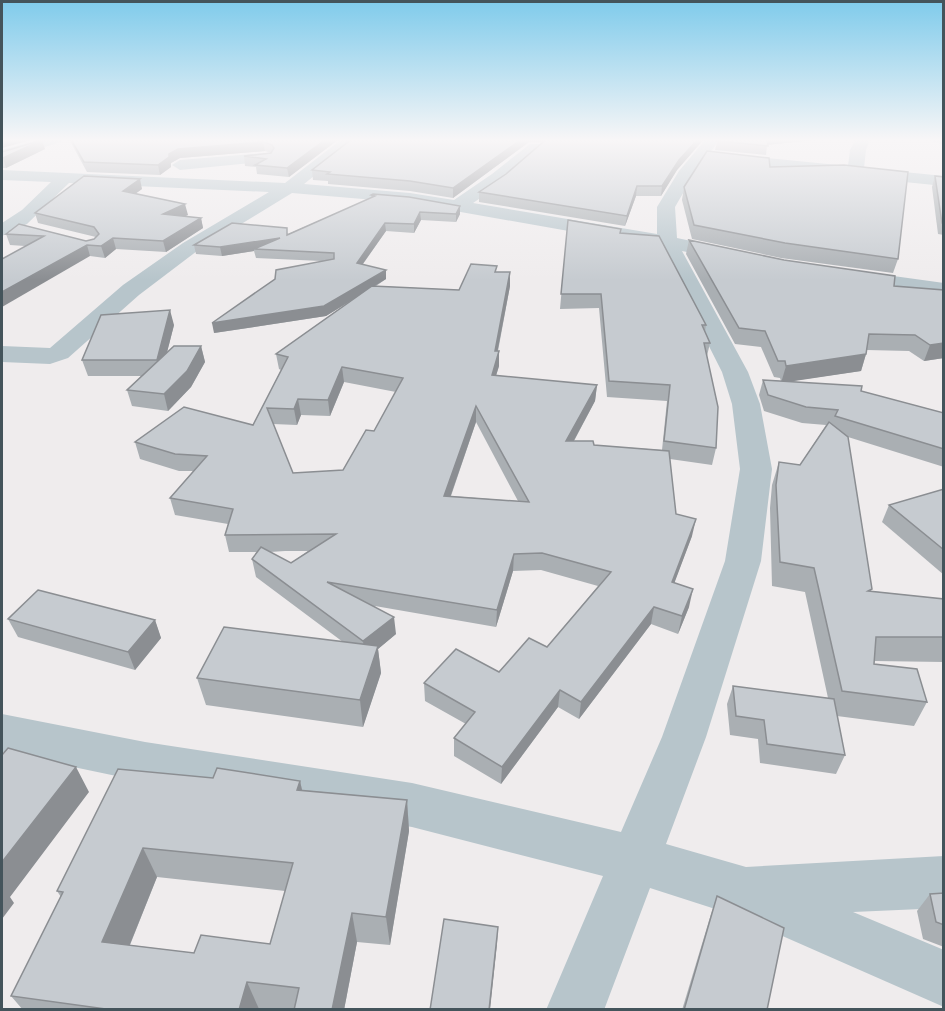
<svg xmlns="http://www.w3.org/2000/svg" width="945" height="1011" font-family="Lato,sans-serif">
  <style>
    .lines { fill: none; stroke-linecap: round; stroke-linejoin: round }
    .minor { fill: #b7c5cb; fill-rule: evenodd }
    .wall { fill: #aaafb3; fill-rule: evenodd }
    .shaded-wall { fill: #8b8e92 }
    .building { fill: #c6cbd0; stroke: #8b8e92; stroke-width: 1.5; fill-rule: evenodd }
  </style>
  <rect width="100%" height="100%" fill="#efeced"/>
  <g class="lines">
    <g class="minor">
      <polygon points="42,139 63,139 61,142 2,160 2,150"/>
      <polygon points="342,139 360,139 304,184 410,193 454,200 492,174 530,144 540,144 543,147 540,150 504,182 473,203 657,234 657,207 679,171 706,139 720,139 693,176 675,207 677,238 739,251 742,255 739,259 732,261 682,251 748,372 760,404 772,469 761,561 706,737 666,844 746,867 944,856 944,908 853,912 944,950 944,1007 737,916 650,888 604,1010 546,1010 603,876 412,827 145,782 2,752 2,714 145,742 412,783 621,832 662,737 725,561 740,469 732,404 722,372 659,247 410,203 292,193 197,251 139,295 68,358 50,364 2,362 2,346 50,348 123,285 183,243 269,192 69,183 27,224 2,236 2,223 22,210 51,182 2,180 2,170 285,183"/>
      <polygon points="856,139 870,139 866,150 864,168 944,176 944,186 727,164 719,159 727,154 848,166 850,150"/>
      <polygon points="930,139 944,139 944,144 932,142"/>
      <polygon points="265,153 271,155 273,158 271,161 180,170 172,165 180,160"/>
      <polygon points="850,270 944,283 944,297 842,281 839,276 842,271"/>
    </g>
  </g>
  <g class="wall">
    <polygon points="69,139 339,139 289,177 257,174 256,167 245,166 244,156 271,153 265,151 180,158 171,163 171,167 160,175 87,172"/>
    <polygon points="352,139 704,139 677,170 661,196 636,196 625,226 479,202 479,192 506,174 541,143 540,142 529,142 453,198 410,191 328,184 328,181 313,180 312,170"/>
    <polygon points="718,139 824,139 767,145 766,155 715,150"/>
    <polygon points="45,149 6,168 2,168 2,152"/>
    <polygon points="770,167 898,259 893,273 781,258 692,239 682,200 684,187"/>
    <polygon points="935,176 944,177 944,235 938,234 932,187"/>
    <polygon points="142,189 135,194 188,215 184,216 201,218 203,228 166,252 116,249 105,258 90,256 25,246 10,245 6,234 19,224 86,241 94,239 96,237 38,223 35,213"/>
    <path d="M371 195 460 206V214L456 222 421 220 414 233 386 231 363 264 386 279 376 286 459 290 497 272H510V286L498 351 499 366 496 376 597 385 595 401 574 441 594 445 662 450 667 401 607 397 599 308 560 309 568 220 621 229V233L706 325 705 332 710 343 707 356 716 448 712 465 670 459 676 514 692 536 674 583 689 607 678 634 651 624 579 719 558 707 501 784 454 756V738L466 724 425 701 424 683 499 672 547 647 598 586 541 570 513 571 496 627 375 606 396 634 378 649 381 673 363 727 206 705 197 678 343 642 256 577 252 559 257 552H229L225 535 228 524 175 515 170 498 193 471H179L140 459 135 442 253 425 281 370 279 369 276 354 349 302 326 316 214 333 321 261 256 258 254 251 222 256 196 254 194 245 288 234 371 198ZM344 382 396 392 374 431 343 470 293 473 273 424 297 425 301 415 330 416ZM476 422 518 501 451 496ZM285 551H308L291 563 270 552Z"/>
    <polygon points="689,240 894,286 944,290 944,358 924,361 909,351 867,350 866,354 861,371 791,381 861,391 944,413 944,467 848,437 872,589 871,591 944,599 944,662 874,661 874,664 927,702 914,726 837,716 845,755 836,774 760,763 758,739 730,735 727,704 733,686 828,698 805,592 772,586 770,508 772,485 779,462 800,465 826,425 802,423 764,411 759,395 763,380 781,381 780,378 774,377 761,347 735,344 686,254"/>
    <polygon points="174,325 167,352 201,346 205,362 191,387 168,411 132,406 127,390 141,376 88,376 82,360"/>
    <polygon points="944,489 944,575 882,522 889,505"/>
    <polygon points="8,619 155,620 161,638 135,670 18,637"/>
    <path d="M213 778 300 781 302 790 407 800 409 831 390 945 357 942 344 1010 259 1009 258 1010H23L11 996 61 897 57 891ZM157 877 285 891 270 944 194 953 130 945Z"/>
    <polygon points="944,893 944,947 923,939 917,911 930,894"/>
    <polygon points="717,896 767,1010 682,1010 711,914"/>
  </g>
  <g class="shaded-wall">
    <polygon points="2,139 35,139 2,148"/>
    <polygon points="326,139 339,139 289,177 287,168"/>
    <polygon points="522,139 529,139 529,142 453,198 453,188"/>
    <polygon points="698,139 704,139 677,170 661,196 662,186 679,160"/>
    <polygon points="766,139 824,139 765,145"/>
    <polygon points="42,140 45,149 6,168 3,158"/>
    <polygon points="263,142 265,151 180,158 171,163 171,167 160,175 158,165 169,154 178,149"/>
    <polygon points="140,179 142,189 125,201 123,191"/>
    <polygon points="637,186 636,196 625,226 627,216"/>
    <polygon points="185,204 188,215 165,225 163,214"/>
    <polygon points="460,206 460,214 456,222 456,214"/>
    <polygon points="420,212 421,220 414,233 414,224"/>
    <polygon points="201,218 203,228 166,252 163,241"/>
    <polygon points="385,223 386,231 357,272 357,263"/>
    <polygon points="113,238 116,249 105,258 101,246"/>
    <polygon points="280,238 254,249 254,251 222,256 220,247"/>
    <polygon points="87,245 90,256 2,307 2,292"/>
    <polygon points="386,270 386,279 326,316 214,333 212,323"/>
    <polygon points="510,272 510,286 495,364 499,351 499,366 491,391 492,375 495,351"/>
    <polygon points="170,310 174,325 161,376 157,360"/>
    <polygon points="944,343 944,358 924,361 930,345"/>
    <polygon points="201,346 205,362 191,387 168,411 164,394"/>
    <polygon points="866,354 861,371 781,383 786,366"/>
    <polygon points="342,367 344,382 330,416 328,400"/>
    <polygon points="597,385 595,401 565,457 566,441"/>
    <polygon points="298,399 301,415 297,425 294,409"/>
    <polygon points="476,406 476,422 445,512 444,496"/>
    <polygon points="696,519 692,536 668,600 672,582"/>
    <polygon points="514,554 513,571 496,627 497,610"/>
    <polygon points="693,589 689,607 678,634 682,616"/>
    <polygon points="654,607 651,624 579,719 581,702"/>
    <polygon points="394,617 396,634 378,649 381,673 363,727 360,700 365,659 363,641"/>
    <polygon points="155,620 161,638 135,670 128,652"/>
    <polygon points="560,690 558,707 501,784 502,767"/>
    <polygon points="76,767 89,792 10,897 14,903 2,919 2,862"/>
    <polygon points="300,781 307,812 297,790"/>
    <polygon points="407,800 409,831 390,945 386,917"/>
    <polygon points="143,848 157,877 120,969 102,942"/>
    <polygon points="352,913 357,942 344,1010 332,1010"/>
    <polygon points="498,927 497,944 490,1010 489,1010"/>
    <polygon points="247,982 259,1009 258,1010 239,1010"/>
  </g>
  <g class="building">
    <polygon points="71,139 326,139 287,168 255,165 266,159 244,156 271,153 274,148 272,145 263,142 178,149 169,154 169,157 158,165 84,162"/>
    <polygon points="352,139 522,139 453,188 410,181 327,174 330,172 312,170"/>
    <polygon points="545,139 698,139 679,160 662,186 637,186 627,216 479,192 506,174 542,143"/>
    <polygon points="718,139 767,139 768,146 717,141"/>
    <polygon points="42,140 3,158 2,158 2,152"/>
    <polygon points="707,151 769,158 770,167 844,165 908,172 898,259 785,243 694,225 684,187"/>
    <polygon points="84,176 140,179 123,191 185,204 163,214 201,218 163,241 113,238 101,246 87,245 2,292 2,259 44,236 6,234 19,224 86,241 94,239 99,234 94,227 35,213"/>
    <polygon points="935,176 944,177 944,223 942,223"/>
    <polygon points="373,194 409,197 460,206 456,214 420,212 414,224 385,223 357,263 386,270 324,306 212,323 275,279 276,270 334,259 334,253 254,249 280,238 220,247 194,245 232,223 287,228 287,235 375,196 371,195"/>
    <polygon points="568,220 621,229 620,233 659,236 706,325 702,325 710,343 704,343 718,407 716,448 664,441 670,385 609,381 601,294 561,294"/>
    <polygon points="689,240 784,260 895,276 894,286 944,290 944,343 930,345 915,335 869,334 866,354 786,366 785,361 778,361 765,331 739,328"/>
    <path d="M471 264 497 266 495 272H510L495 351H499L492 375 597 385 566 441H593L594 445 669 451 676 514 696 519 672 582 693 589 682 616 654 607 581 702 560 690 502 767 454 738 475 712 424 683 456 649 499 672 529 638 547 647 611 572 542 553 514 554 497 610 327 582 394 617 363 641 252 559 261 547 291 563 336 534 225 535 233 509 170 498 207 456 175 454 135 442 184 407 253 425 288 357 276 354 372 286 459 290ZM342 367 403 378 374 431 366 430 343 470 293 473 267 408 294 409 298 399 328 400ZM476 406 529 502 444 496Z"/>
    <polygon points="170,310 157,360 82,360 101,315"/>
    <polygon points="174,346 201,346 187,371 164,394 127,390"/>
    <polygon points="763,380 862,386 861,391 944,413 944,449 835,416 838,410 806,407 768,395"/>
    <polygon points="829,422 848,437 872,589 868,591 944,599 944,637 876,637 874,664 917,669 927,702 842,691 814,568 780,562 776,485 779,462 800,465"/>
    <polygon points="944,489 944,550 889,505"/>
    <polygon points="38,590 155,620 128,652 8,619"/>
    <polygon points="224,627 378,646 360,700 197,678"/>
    <polygon points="733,686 834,699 845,755 767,744 764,720 736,716"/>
    <polygon points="8,748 76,767 2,862 2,755"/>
    <path d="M217 768 300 781 297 790 407 800 386 917 352 913 332 1010H294L299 988 247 982 239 1010H113L11 996 63 892 57 891 118 769 213 778ZM143 848 293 863 270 944 201 935 194 953 102 942Z"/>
    <polygon points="944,893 944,925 936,922 930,894"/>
    <polygon points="717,896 784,928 767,1010 684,1010"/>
    <polygon points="444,919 498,927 489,1010 430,1010"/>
  </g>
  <linearGradient id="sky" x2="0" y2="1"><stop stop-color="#7fcbeb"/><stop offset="0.5" stop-color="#f8f6f7"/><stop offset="1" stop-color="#f8f6f7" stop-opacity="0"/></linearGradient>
  <rect width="945" height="280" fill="url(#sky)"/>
  <rect width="945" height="1011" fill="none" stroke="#44545b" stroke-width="6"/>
</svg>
